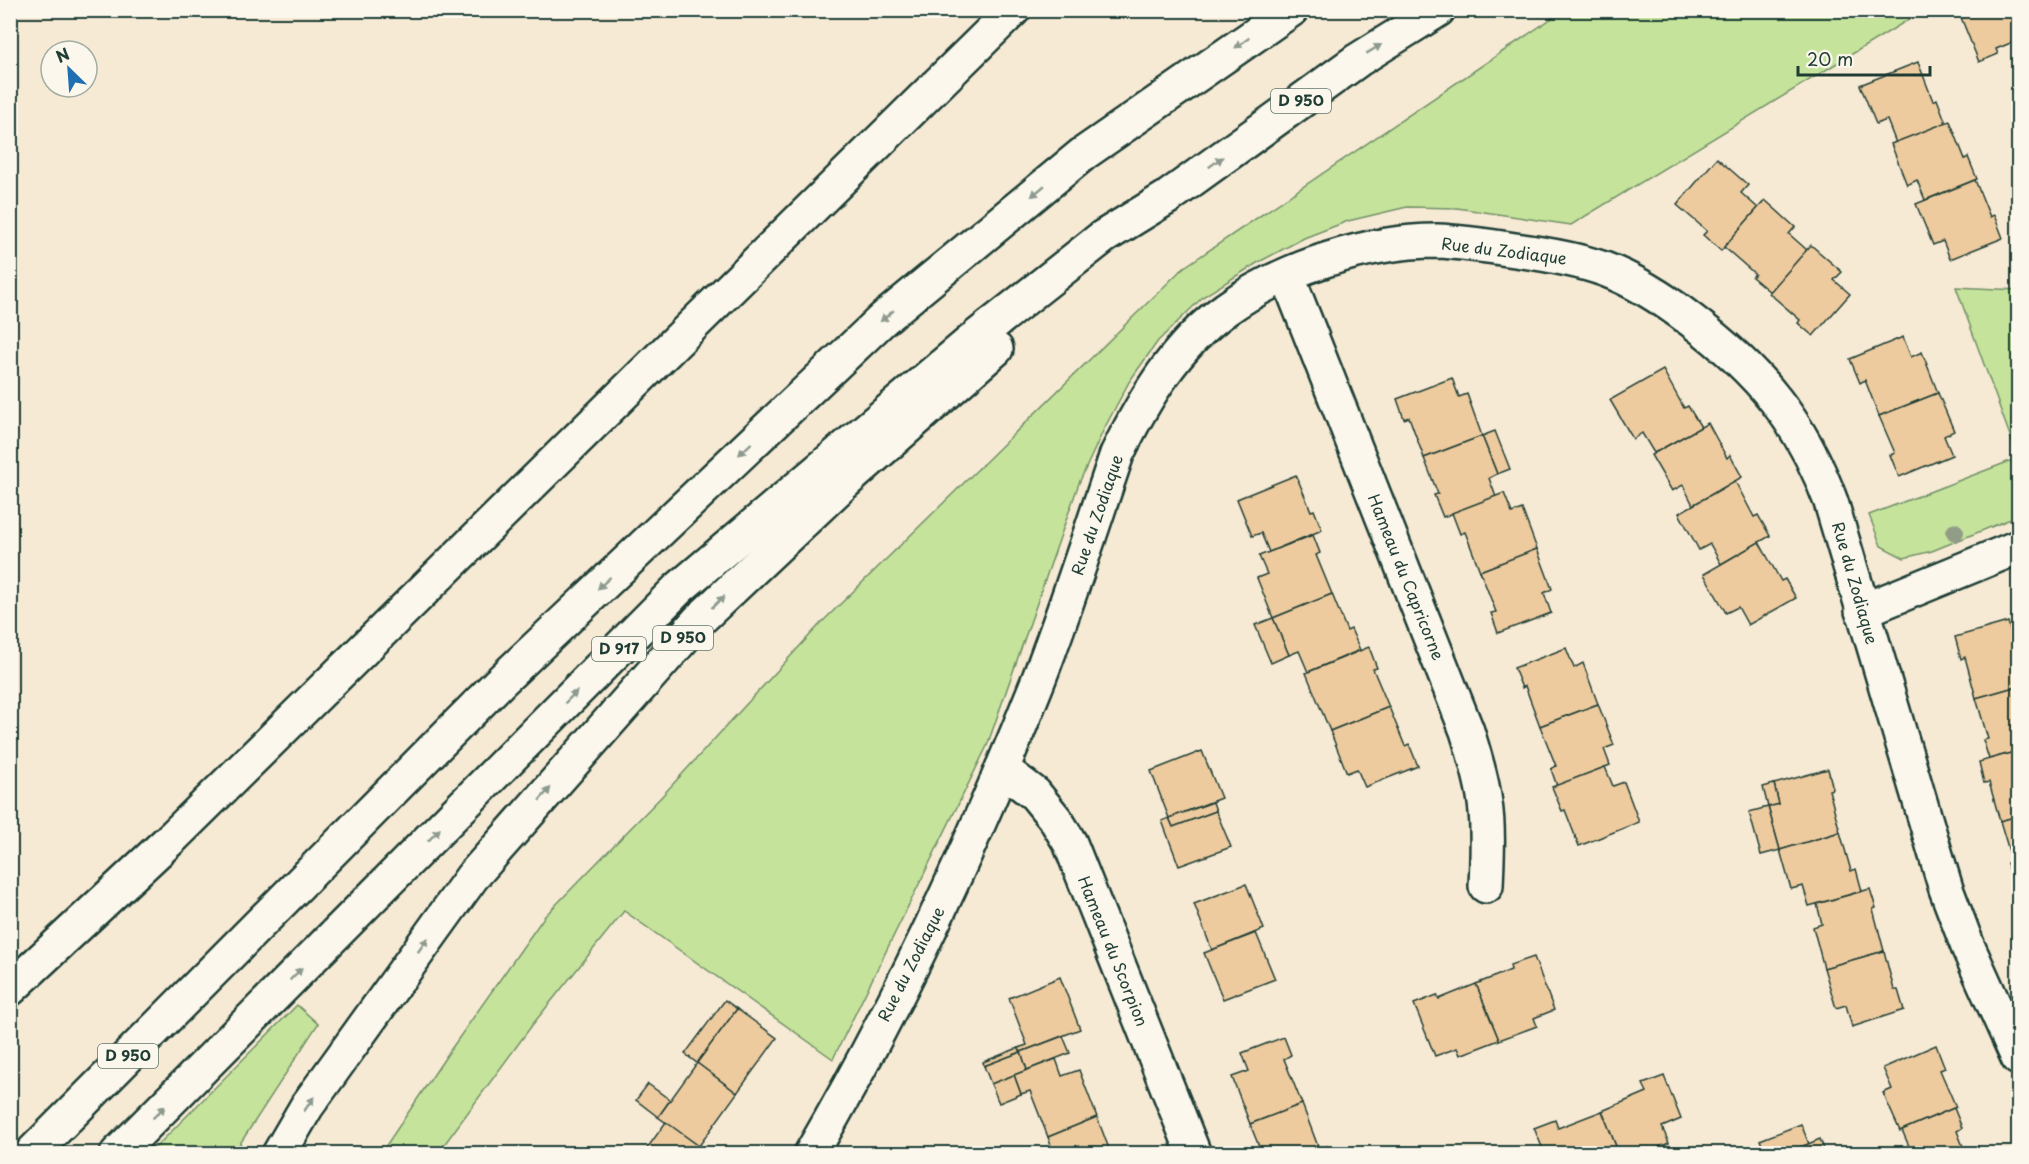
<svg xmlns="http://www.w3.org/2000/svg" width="2029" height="1164" font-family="'Playpen Sans',sans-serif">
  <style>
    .green { fill: #c5e39b; stroke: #729068; stroke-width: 1.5 }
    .building { fill: #eecb9f; stroke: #1f3d34; stroke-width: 1.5 }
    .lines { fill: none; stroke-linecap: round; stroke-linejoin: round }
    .minor-casing { stroke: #1f3d34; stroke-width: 38 }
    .highway-casing { stroke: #1f3d34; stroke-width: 38 }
    .minor { stroke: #fbf7ec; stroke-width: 33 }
    .highway { stroke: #fbf7ec; stroke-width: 33 }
    .tree { fill: #929d88 }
    .oneway { fill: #8d9a90 }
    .labels { text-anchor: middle; stroke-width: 6; stroke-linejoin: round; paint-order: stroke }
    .shield { fill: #fbf7ec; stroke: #61756b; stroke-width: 1.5 }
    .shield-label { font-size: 15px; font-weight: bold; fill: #1f3d34 }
    .street-label { font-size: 16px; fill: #1f3d34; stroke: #fbf7ec }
  </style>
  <rect width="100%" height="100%" fill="#f7ead5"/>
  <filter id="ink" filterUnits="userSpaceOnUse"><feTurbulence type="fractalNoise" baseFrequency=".0167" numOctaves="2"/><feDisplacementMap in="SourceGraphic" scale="12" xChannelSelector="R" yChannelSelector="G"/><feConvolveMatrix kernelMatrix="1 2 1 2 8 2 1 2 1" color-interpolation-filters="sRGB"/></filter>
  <g filter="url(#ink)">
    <g class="green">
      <polygon points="1564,10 1921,10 1921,12 1571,225 1457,208 1407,207 1348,221 1304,238 1257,263 1204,296 1158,341 1129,382 1104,429 1079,483 987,746 833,1059 624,911 533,1024 438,1153 381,1153 449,1052 544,917 662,796 821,623 1183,268"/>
      <polygon points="1956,287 2018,290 2018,516 1932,551 1904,558 1881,546 1869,515 2018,458"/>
      <polygon points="297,1005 318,1024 234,1153 150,1153"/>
    </g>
    <g class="building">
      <polygon points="1958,10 2018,10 2018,40 1996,49 1998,54 1979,62"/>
      <polygon points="1918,62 1933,101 1937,99 1946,123 1896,143 1887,120 1876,124 1860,85"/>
      <polygon points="1950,121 1965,159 1968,157 1977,179 1925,200 1917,180 1907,185 1891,144"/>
      <polygon points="1717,158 1748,185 1741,193 1758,208 1721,251 1703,235 1707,231 1677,205"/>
      <polygon points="1975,180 1990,217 1994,215 2003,238 1950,259 1943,241 1933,245 1916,204"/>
      <polygon points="1765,200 1795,227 1789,234 1807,250 1770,292 1752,277 1755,274 1724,247"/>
      <polygon points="1811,245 1842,272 1834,280 1850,294 1813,336 1798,323 1800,320 1769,293"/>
      <polygon points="1903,337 1911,357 1922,352 1938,393 1879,416 1865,380 1860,383 1850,359"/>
      <polygon points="1663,370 1684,408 1688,406 1701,427 1654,453 1642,433 1633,439 1610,400"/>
      <polygon points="1452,378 1459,397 1467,394 1482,436 1424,458 1409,417 1404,419 1397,399"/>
      <polygon points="1938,393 1954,431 1944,436 1952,455 1899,477 1890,455 1895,453 1879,416"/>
      <polygon points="1708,423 1727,458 1730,455 1742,477 1693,505 1683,485 1672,491 1651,455"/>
      <polygon points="1495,431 1510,469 1497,474 1482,436"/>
      <polygon points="1482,436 1497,474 1489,478 1496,497 1443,517 1434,495 1438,494 1424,458"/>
      <polygon points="1296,475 1311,511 1314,510 1322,530 1269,552 1261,533 1252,536 1237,499"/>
      <polygon points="1735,481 1754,517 1758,515 1770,536 1721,564 1710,544 1699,550 1679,513"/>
      <polygon points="1504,493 1512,513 1522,509 1537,549 1480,571 1465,532 1460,534 1452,513"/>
      <polygon points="1313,535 1320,553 1316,555 1332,594 1273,618 1257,578 1267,574 1259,556"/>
      <polygon points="1759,542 1781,581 1785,579 1796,598 1748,625 1738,607 1726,613 1704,574"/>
      <polygon points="1537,549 1552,589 1544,593 1551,613 1498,633 1491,613 1496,612 1480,571"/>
      <polygon points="1332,594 1347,631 1351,629 1360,650 1308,672 1299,651 1289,655 1273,618"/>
      <polygon points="1273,618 1289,655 1271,663 1255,625"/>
      <polygon points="2008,622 2014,642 2018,640 2018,686 1976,698 1965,657 1961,659 1955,637"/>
      <polygon points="1369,647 1377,668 1373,669 1389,707 1330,731 1306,673"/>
      <polygon points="1566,648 1574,668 1583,663 1598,704 1540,726 1525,686 1522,688 1514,668"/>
      <polygon points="2018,686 2018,751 1989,759 1983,740 1988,739 1976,698"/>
      <polygon points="1598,704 1614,745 1604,749 1610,765 1557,786 1551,769 1556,766 1540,726"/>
      <polygon points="1389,707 1405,746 1409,744 1418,766 1365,787 1357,769 1347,773 1330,731"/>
      <polygon points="1202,751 1221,798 1169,818 1151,771"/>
      <polygon points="2018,751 2018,816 2000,821 1989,782 1984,783 1979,762"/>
      <polygon points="1605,767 1613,786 1624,782 1639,822 1579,846 1565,810 1562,811 1552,787"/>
      <polygon points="1828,769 1833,789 1829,790 1840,832 1780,850 1768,807 1779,804 1774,784"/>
      <polygon points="1774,784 1779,804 1768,807 1763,787"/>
      <polygon points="1213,802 1216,811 1173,827 1169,818"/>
      <polygon points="1768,807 1780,850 1761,855 1749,812"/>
      <polygon points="1216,811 1231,847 1179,866 1162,821 1169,818 1173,827"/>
      <polygon points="2018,816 2018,883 2013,884 2007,863 2012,861 2000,821"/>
      <polygon points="1840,832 1851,871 1856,869 1862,891 1809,906 1803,886 1791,889 1780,850"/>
      <polygon points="1246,884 1264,929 1212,950 1194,904"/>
      <polygon points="1870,889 1876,908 1873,909 1884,951 1824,968 1813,927 1822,924 1817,904"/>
      <polygon points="1256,933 1275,979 1223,999 1204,953"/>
      <polygon points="1884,951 1894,990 1898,990 1904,1010 1852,1027 1846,1005 1836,1008 1824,968"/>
      <polygon points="1534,957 1554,1010 1534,1018 1537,1026 1499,1040 1476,984 1511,970 1510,965"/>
      <polygon points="1060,977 1080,1029 1021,1052 1018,1048 1027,1045 1009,998"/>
      <polygon points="1476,984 1499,1040 1460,1055 1457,1048 1435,1056 1414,1004 1437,995 1439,999"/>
      <polygon points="725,1000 737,1009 697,1063 685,1054"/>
      <polygon points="737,1009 777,1038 737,1093 697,1063"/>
      <polygon points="1063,1036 1070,1053 1027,1070 1021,1052"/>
      <polygon points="1284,1037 1291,1055 1284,1059 1302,1104 1250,1124 1232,1077 1249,1071 1242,1053"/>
      <polygon points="1936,1045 1945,1068 1940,1070 1956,1107 1900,1131 1883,1093 1892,1089 1883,1068"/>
      <polygon points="1018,1048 1021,1052 984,1066 983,1062"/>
      <polygon points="1021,1052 1027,1070 991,1084 984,1066"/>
      <polygon points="1056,1059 1062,1076 1079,1070 1097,1117 1048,1137 1030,1091 1021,1094 1014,1075"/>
      <polygon points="697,1063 737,1093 699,1146 658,1117"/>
      <polygon points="1014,1075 1021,1094 999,1103 991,1084"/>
      <polygon points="1664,1076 1681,1119 1662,1127 1669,1143 1642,1154 1619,1154 1602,1111 1647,1092 1643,1084"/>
      <polygon points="648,1084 670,1100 658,1117 636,1100"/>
      <polygon points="1302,1104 1319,1149 1327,1146 1330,1154 1262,1154 1250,1124"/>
      <polygon points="1954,1108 1962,1128 1957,1131 1966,1154 1905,1154 1911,1151 1902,1130"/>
      <polygon points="1602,1111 1619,1154 1545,1154 1534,1128 1555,1120 1558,1128"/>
      <polygon points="1097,1117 1111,1154 1054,1154 1048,1137"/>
      <polygon points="666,1122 707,1152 706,1154 643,1154"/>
      <polygon points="1801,1124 1809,1144 1801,1147 1804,1154 1766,1154 1760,1140"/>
      <polygon points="1820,1139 1826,1154 1804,1154 1801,1147"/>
    </g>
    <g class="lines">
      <defs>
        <g id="minor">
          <path d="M1287 275 1467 731C1474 754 1482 778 1485 803 1489 830 1487 859 1486 886"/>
          <polyline points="1862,611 2018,547"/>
          <polyline points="1002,769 1035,794 1056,820 1070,843 1194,1154"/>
          <polyline points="10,989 175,835 1013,10"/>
          <path d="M811 1154C899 1003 974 843 1038 681 1067 606 1091 530 1117 454 1144 399 1175 346 1226 309 1283 268 1367 241 1437 241 1463 242 1489 246 1515 250 1545 254 1576 259 1604 269 1636 281 1665 300 1691 320 1759 371 1802 422 1831 502L1946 889 1968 947 2018 1058"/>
        </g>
        <g id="highway">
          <polyline points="31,1154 499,683 883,319 1083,154 1291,10"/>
          <polyline points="117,1154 678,589 975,338 1103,237 1168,197 1358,60 1438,10"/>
          <polyline points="279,1154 307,1106 472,877 699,620 842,485 996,349"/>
        </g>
      </defs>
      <use href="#minor" class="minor-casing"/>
      <use href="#highway" class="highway-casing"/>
      <use href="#minor" class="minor"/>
      <use href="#highway" class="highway"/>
    </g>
    <circle class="tree" cx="1955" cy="532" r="9"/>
    <defs><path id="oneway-solid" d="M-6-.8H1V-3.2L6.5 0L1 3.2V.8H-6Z" transform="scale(1.5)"/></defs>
    <g class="oneway">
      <use href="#oneway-solid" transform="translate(1242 43) rotate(145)"/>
      <use href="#oneway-solid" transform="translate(1374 49) rotate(-31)"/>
      <use href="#oneway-solid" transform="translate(1216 162) rotate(-36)"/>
      <use href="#oneway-solid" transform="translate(1038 191) rotate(140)"/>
      <use href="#oneway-solid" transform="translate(887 316) rotate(140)"/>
      <use href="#oneway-solid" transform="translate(745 449) rotate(137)"/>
      <use href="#oneway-solid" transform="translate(604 583) rotate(137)"/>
      <use href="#oneway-solid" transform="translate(718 602) rotate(-43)"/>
      <use href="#oneway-solid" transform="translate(571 697) rotate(-45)"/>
      <use href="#oneway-solid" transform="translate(545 794) rotate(-49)"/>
      <use href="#oneway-solid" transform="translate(434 835) rotate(-45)"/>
      <use href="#oneway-solid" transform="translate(423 945) rotate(-54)"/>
      <use href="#oneway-solid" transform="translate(296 974) rotate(-45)"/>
      <use href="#oneway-solid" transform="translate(309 1104) rotate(-56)"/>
      <use href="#oneway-solid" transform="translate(159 1112) rotate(-45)"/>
    </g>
  </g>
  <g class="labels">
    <g class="shield">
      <rect x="1271" y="89" width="60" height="24" rx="4.5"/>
      <rect x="653" y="626" width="60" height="24" rx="4.5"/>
      <rect x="592" y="637" width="54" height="24" rx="4.5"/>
      <rect x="98" y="1044" width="60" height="24" rx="4.5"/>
    </g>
    <g class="shield-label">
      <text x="1301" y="106">D 950</text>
      <text x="683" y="643">D 950</text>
      <text x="619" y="654">D 917</text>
      <text x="128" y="1061">D 950</text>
    </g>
    <g class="street-label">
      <text transform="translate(1504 251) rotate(7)" y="6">Rue du Zodiaque</text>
      <text transform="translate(1097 515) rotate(-71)" y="6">Rue du Zodiaque</text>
      <text transform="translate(1406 577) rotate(68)" y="6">Hameau du Capricorne</text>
      <text transform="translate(1855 583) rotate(74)" y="6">Rue du Zodiaque</text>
      <text transform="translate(1113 951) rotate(68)" y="6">Hameau du Scorpion</text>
      <text transform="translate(911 964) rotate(-63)" y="6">Rue du Zodiaque</text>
    </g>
  </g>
  <rect width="2029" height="1164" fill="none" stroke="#fbf7ec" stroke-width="36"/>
  <rect x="18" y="18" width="1993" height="1128" fill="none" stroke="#1f3d34" stroke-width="2" filter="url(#ink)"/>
  <g transform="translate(69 69) rotate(335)"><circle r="28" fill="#fbf7ec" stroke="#a3ada2" stroke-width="1.5"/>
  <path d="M0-4.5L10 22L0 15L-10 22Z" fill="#1f6fb2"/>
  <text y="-9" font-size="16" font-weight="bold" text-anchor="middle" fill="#1f3d34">N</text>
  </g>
  <path d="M1798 66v9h132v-9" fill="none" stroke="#1f3d34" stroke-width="3"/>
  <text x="1807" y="66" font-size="18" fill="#1f3d34" stroke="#fbf7ec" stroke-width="4.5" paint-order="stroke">20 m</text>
</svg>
